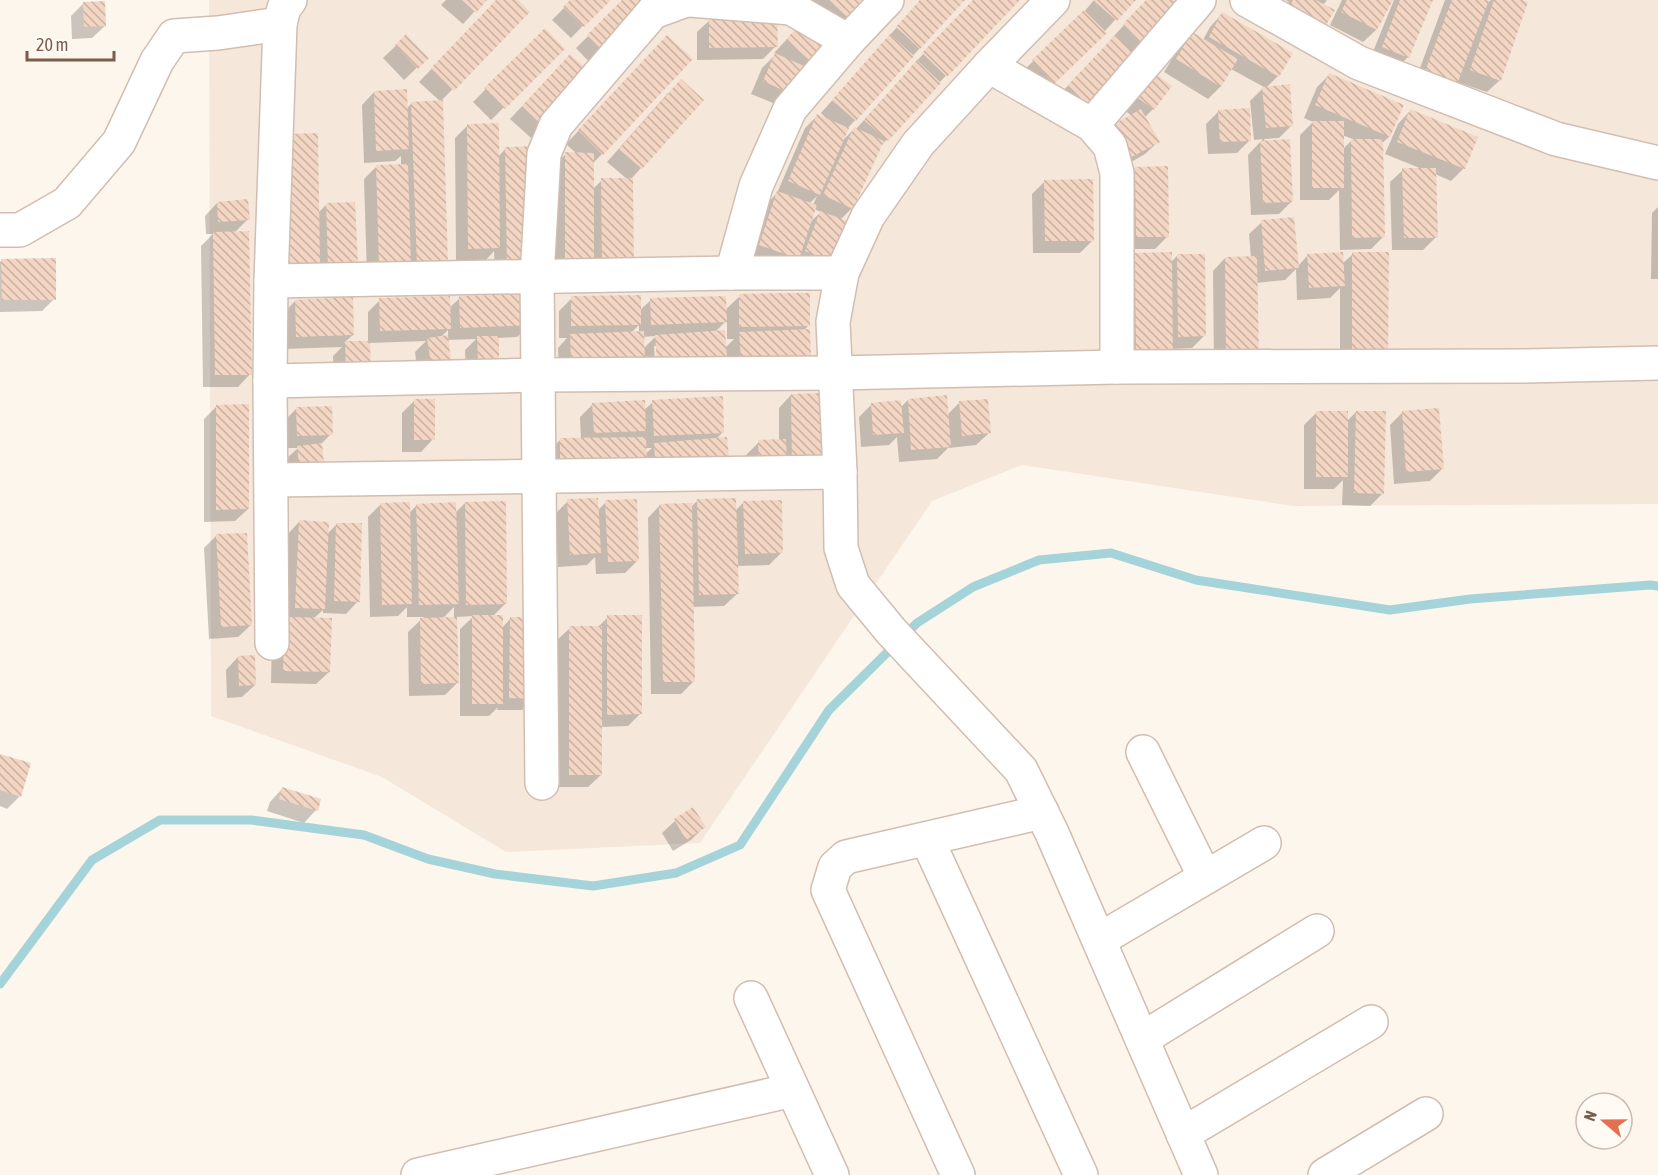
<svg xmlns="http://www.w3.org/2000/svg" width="1658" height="1175" font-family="'Asap Condensed',sans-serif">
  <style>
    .residential { fill: #f5e8da }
    .shadow { fill: #0003; fill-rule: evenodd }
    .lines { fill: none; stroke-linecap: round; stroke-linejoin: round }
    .stream { stroke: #a5d3da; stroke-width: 9 }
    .building { fill: url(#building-back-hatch) }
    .minor-casing { stroke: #d1beb0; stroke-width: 36 }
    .minor { stroke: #fff; stroke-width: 33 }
  </style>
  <defs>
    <pattern id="building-back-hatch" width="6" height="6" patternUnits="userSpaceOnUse" patternTransform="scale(1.5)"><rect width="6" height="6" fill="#f3d5c3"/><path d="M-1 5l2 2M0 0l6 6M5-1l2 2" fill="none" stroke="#cab0a1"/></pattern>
  </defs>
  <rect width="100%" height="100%" fill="#fdf6ec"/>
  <polygon class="residential" points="209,0 1658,0 1658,504 1293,506 1022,465 932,501 700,843 506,852 382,777 211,716"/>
  <g class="shadow">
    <polygon points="446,0 485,0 463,24 441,5"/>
    <polygon points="498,0 516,0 528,12 441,101 447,264 367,276 364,179 377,166 401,165 401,156 395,161 364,163 362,105 374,92 406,109 412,103 441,102 419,82"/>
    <polygon points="572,0 608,0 571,38 552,20"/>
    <polygon points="625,0 593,66 576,48"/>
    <polygon points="806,0 877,0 841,35"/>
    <path d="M921 0H963L848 128 842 141 854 129H856L912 67H911L974 0H1018L939 83 879 148 852 208 840 220 832 261 747 258 765 206 777 193 805 128 817 116 828 120 821 113ZM817 196 813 205 809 204ZM814 209 821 212 809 223Z"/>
    <polygon points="1094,0 1133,0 1104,32 1105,33 1041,96 1020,74 1084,12"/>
    <polygon points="1147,0 1171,0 1178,6 1074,115 1056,98 1113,39 1112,38"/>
    <polygon points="1286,0 1327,0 1323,5 1325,25 1313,37 1286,5 1289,2"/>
    <polygon points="1342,0 1391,0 1376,30 1363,42 1330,25"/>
    <polygon points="1394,0 1431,0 1408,57 1396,69 1370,59"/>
    <polygon points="1445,0 1487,0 1485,5 1491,0 1519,0 1500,80 1487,92 1457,82 1413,87"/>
    <polygon points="83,4 105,26 92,38 72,39 71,16"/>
    <polygon points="1222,14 1278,76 1266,88 1292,125 1279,138 1264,139 1292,201 1279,214 1251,215 1248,155 1263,139 1254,140 1250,101 1264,87 1231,69 1220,87 1208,99 1164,72 1180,46 1192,34 1203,40 1210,27"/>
    <polygon points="710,20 776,46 763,59 697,60 697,32"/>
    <polygon points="804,21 830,44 778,105 751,94 762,68 776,54 774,53"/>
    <polygon points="545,30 563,49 491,120 473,102"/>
    <polygon points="406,36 427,58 404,80 383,58"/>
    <polygon points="655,50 602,154 593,163 593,189 602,180 627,179 607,162 668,93 702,100 632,178 632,262 553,275 553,166 566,154 577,154 566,144"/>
    <polygon points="558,68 543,126 531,138 510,119"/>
    <path d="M1329 75 1402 106 1389 137 1382 143 1383 237 1371 249 1340 250 1339 190 1329 200H1300V135L1313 122 1304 118 1317 87ZM1342 135 1353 139 1342 150Z"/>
    <polygon points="1136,83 1153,109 1144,118 1158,142 1145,154 1119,169 1103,138 1115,126 1132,116 1119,106"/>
    <polygon points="1219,111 1250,140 1237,153 1208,154 1206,124"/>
    <polygon points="1410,111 1464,168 1451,181 1435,174 1436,237 1423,250 1392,250 1390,182 1403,170 1422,169 1385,154 1398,124"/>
    <polygon points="468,125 498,157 506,148 522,278 495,278 494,251 486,260 456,261 455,138"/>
    <polygon points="276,148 318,213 326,205 356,265 277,277"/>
    <polygon points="1135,169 1168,236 1155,249 1124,249 1123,181"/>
    <polygon points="1045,181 1093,240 1080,253 1033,253 1032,194"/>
    <polygon points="217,203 248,219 235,232 250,374 238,387 203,387 201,246 213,234 206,234 205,216"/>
    <polygon points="1658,207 1658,279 1651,279 1652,213"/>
    <polygon points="1262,222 1298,266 1308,255 1342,264 1353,254 1387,354 1340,366 1340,288 1330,298 1297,300 1296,269 1285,280 1256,283 1257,354 1214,367 1213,271 1225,258 1251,258 1249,234"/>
    <polygon points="1135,254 1170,263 1177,256 1205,335 1192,348 1171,349 1124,373 1123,267"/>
    <polygon points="2,260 54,299 42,311 0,312 0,262"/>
    <path d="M740 296 809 325 803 331 809 356 797 368 729 371 728 356 713 370 559 378 558 348 567 338H559V311L572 298 639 311 651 300 725 310ZM727 320V339H734L725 348 714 333ZM639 325V332L631 333ZM656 336 643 349 642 337ZM654 346H657L659 371H656Z"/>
    <path d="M460 298 530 325 517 337 498 338 466 375 465 350 476 339 447 340 418 377 415 352 426 341 369 343 334 382 333 356 342 347 284 349 283 314 295 301 353 335 344 343 368 342V312L380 300 449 308ZM448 330V337L440 338Z"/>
    <polygon points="791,395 825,466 747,480 746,455 759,442 779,441 779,408"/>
    <polygon points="415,400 433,439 421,452 402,452 402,413"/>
    <polygon points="908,400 947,415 960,402 989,433 976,445 948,448 937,459 899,462 897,437 889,445 861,447 859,417 872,404 900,408"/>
    <path d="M653 402 723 432 715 440 728 466 549 484 548 452 561 439H581L580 417 593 404 644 410ZM645 448H652L645 454Z"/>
    <polygon points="217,406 248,509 235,521 204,522 204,419"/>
    <polygon points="296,409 331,434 320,445 288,488 285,460 298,448 285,448 284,421"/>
    <polygon points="1356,412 1383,493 1370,506 1342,505 1343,480 1334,489 1304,489 1304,425 1316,413 1346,422"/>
    <polygon points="1402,413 1442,469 1430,481 1394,484 1390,425"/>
    <polygon points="568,501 597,511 606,502 638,560 625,573 596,574 595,557 587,565 558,567 555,514"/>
    <polygon points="697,501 735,511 744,502 782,552 769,565 736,566 737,594 724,606 692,607 694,681 681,694 651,694 648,518 660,505 690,508"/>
    <path d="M465 503 506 603 492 617 502 628 511 618 534 698 522 710H497L498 707 489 716H460V629L474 616 456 617 457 683 445 695 409 696 408 632 424 617H407V607L398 616 370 617 368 517 381 504 409 513 417 505 455 513ZM454 607V619H442Z"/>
    <polygon points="299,522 327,534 337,524 358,601 346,614 323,613 323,610 313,619 329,672 316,684 271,683 272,631 287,535"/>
    <polygon points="216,536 251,625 238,637 209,639 204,548"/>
    <polygon points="608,617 640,714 628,726 601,727 601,775 588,787 557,787 557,640 570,628 597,628"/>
    <polygon points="238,657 255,685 242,697 227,698 226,670"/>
    <polygon points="0,755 20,796 7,809 0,806"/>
    <polygon points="282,789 316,810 304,823 267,811 270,802"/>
    <polygon points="675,821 704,827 691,840 673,851 662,833"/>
  </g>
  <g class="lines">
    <polyline class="stream" points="0,984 92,860 160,820 251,820 364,835 428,859 495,874 593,886 676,873 740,845 829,710 917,623 973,587 1039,560 1111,553 1196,580 1390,610 1470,599 1650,585 1658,586"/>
  </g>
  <g class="building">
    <polygon points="462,0 487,0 476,13"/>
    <polygon points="496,0 518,0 530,12 454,91 431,68"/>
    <polygon points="570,0 611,0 584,27 563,7"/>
    <polygon points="622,0 663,0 607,55 587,35"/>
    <polygon points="829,0 876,0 854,23"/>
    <polygon points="920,0 965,0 920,49 896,27"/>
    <polygon points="973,0 1020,0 947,77 922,53"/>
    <polygon points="1093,0 1136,0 1117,21"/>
    <polygon points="1146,0 1173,0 1180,6 1144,45 1123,24"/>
    <polygon points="1293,0 1316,0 1335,10 1326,25 1290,6"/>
    <polygon points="1347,0 1393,0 1377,30 1341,12"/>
    <polygon points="1400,0 1433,0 1409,58 1382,47"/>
    <polygon points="1452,0 1489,0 1456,87 1424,74"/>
    <polygon points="1494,0 1523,0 1528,2 1501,81 1470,70"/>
    <polygon points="105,1 106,26 84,27 83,2"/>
    <polygon points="1084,10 1107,33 1054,84 1032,60"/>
    <polygon points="1222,12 1293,53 1279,77 1209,37"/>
    <polygon points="777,16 778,47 709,48 709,18"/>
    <polygon points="803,19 832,44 814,64 786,40"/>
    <polygon points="545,28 565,49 505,109 484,88"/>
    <polygon points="1192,32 1238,59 1221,87 1176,59"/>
    <polygon points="406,34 429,58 418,69 395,45"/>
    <polygon points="890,34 914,56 856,121 832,100"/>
    <polygon points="667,35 693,59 603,155 578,130"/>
    <polygon points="1115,35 1134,54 1087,104 1068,85"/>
    <polygon points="775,53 804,66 791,94 763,81"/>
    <polygon points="570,54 593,75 544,127 522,106"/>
    <polygon points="917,60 941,83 888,141 864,120"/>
    <polygon points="1148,68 1172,86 1154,110 1130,92"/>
    <polygon points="1329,73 1404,105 1390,137 1315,105"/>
    <polygon points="681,79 704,100 642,169 619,149"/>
    <polygon points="1290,84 1293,126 1266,128 1262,87"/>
    <polygon points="407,89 409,149 376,151 374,91"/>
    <polygon points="443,100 448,265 417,266 411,102"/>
    <polygon points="1250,108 1251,141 1220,142 1218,110"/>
    <polygon points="1141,109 1160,142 1132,157 1114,124"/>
    <polygon points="1410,109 1478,137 1465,169 1397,142"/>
    <polygon points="817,114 849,128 820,195 788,181"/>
    <rect x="1312" y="121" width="32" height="67"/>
    <polygon points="499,123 500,248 468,249 467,124"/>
    <polygon points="854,127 884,141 853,209 823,195"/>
    <polygon points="318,133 320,265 289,265 287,134"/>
    <polygon points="1290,139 1293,202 1263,203 1260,141"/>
    <polygon points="1351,139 1383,139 1385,237 1352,238"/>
    <polygon points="535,146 536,266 507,266 505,147"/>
    <polygon points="565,152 594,153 594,264 565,263"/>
    <polygon points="408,164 411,263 379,264 376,165"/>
    <polygon points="1168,166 1169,237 1136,237 1135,167"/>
    <polygon points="1402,168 1436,168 1438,238 1404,238"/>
    <polygon points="601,178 633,178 634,263 602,263"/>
    <polygon points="1093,179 1094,241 1045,241 1044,180"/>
    <polygon points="777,191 817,205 799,259 759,245"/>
    <polygon points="248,199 250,220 218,222 217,202"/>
    <polygon points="355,202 358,266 328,267 326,203"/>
    <polygon points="820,211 848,221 834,262 805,251"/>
    <polygon points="1294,217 1299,268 1265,271 1261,220"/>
    <polygon points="249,231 252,375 215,375 213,232"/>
    <polygon points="1172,252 1173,361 1136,361 1135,253"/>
    <polygon points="1343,252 1345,286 1309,288 1307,254"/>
    <polygon points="1352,252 1389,252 1388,354 1352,354"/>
    <polygon points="1177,254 1205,254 1206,336 1178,337"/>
    <polygon points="1257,256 1259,354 1226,355 1225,257"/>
    <polygon points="56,258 56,300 2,300 1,259"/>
    <polygon points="793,293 810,293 810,326 739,327 739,294"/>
    <polygon points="530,294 532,325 460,328 459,296"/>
    <polygon points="641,295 641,325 571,326 571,296"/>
    <polygon points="450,296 451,329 380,331 379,298"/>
    <polygon points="726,296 727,322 651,325 650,298"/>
    <polygon points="353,297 354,335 296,337 295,300"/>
    <polygon points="810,329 811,356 741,359 739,332"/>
    <polygon points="725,330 727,358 657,363 655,335"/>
    <polygon points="644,331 645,363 571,366 570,334"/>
    <polygon points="448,335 451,362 431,365 427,338"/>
    <polygon points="477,336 499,336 499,363 478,363"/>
    <polygon points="345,341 370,341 371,369 346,370"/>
    <polygon points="826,393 827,466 792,467 791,394"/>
    <polygon points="947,395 951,447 911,450 908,399"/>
    <polygon points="723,396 724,433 654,436 652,400"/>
    <rect x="414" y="399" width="21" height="41"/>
    <polygon points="988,399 991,433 962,436 959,401"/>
    <polygon points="645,400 646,431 594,433 592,403"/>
    <polygon points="901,400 904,433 873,435 871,403"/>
    <polygon points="249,404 249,509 216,510 216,405"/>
    <polygon points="332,406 333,435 297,436 296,407"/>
    <polygon points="1439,408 1444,469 1406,472 1402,411"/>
    <rect x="1316" y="411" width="32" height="66"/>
    <polygon points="1356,411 1386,411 1384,494 1354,493"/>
    <polygon points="646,437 647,471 560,472 560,438"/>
    <polygon points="727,437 730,467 656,473 654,443"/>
    <polygon points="786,439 787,467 759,469 758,440"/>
    <polygon points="322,443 325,473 300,476 297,446"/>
    <polygon points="598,498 601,553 570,555 567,499"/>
    <polygon points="736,498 739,594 699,595 697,499"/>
    <polygon points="637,499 639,561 608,562 605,500"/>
    <polygon points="782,500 783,553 745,554 743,501"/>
    <polygon points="506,501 507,604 466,605 465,502"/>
    <polygon points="410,502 412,604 382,605 380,503"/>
    <polygon points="456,502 459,604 419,605 416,504"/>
    <polygon points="692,503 695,682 663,682 659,504"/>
    <polygon points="299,520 329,522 325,609 295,608"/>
    <polygon points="336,523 362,523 360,602 334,601"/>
    <polygon points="247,533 252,625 221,627 216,534"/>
    <rect x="472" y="615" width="31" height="89"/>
    <polygon points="607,615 642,615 642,714 607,715"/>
    <polygon points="284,617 332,618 330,672 283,671"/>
    <polygon points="457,617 459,683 421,684 420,618"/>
    <polygon points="510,617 537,617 536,699 509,698"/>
    <rect x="569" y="626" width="33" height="149"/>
    <polygon points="255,655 256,685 239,686 238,656"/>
    <polygon points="0,754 31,763 21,797 0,790"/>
    <polygon points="282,787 321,799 318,811 279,799"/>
    <polygon points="693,807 706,827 686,840 674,819"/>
  </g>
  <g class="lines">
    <defs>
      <g id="minor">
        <polyline points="690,0 791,8 848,41"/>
        <polyline points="1053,0 989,66 918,144 868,216 842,273 833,322 840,472 841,548 853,585 891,631 1021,770 1052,833 1201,1175"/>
        <polyline points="1247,0 1359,63 1556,139 1658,163"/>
        <polyline points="989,66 1092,125 1110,146 1117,173 1117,367"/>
        <polyline points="1092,125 1199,0"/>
        <polyline points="0,230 20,230 67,203 119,142 157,61 174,36 218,33 280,24"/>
        <polyline points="732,273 756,186 790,109 848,41 887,0"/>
        <polyline points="271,281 732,273 842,273"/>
        <polyline points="270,381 539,375 836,373 1117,367 1525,366 1658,363"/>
        <polyline points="271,480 840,472"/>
        <polyline points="272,643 270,381 271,281 280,24 284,8 290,0"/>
        <polyline points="1143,752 1205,877"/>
        <polyline points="542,783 537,277 544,154 556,125 653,12 686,0"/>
        <polyline points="927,839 1081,1175"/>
        <polyline points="1099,940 1264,843"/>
        <polyline points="751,998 832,1175"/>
        <polyline points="1142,1039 1317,931"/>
        <polyline points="1183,1134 1371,1022"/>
        <polyline points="418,1175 793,1090"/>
        <polyline points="958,1175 828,890 835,867 846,857 1042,812"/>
        <polyline points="1325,1175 1426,1114"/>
      </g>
    </defs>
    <use href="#minor" class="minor-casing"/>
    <use href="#minor" class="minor"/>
  </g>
  <g transform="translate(1604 1121) rotate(290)"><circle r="28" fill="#fffaf3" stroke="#cabbb1" stroke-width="1.5"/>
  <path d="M0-4.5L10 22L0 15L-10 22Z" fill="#e76f51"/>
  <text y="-9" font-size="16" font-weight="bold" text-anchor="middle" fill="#7a5c4d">N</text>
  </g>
  <path d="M27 51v9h87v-9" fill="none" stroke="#7a5c4d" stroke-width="3"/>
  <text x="36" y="51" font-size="18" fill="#7a5c4d" stroke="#fffaf3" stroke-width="4.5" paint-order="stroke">20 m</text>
</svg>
